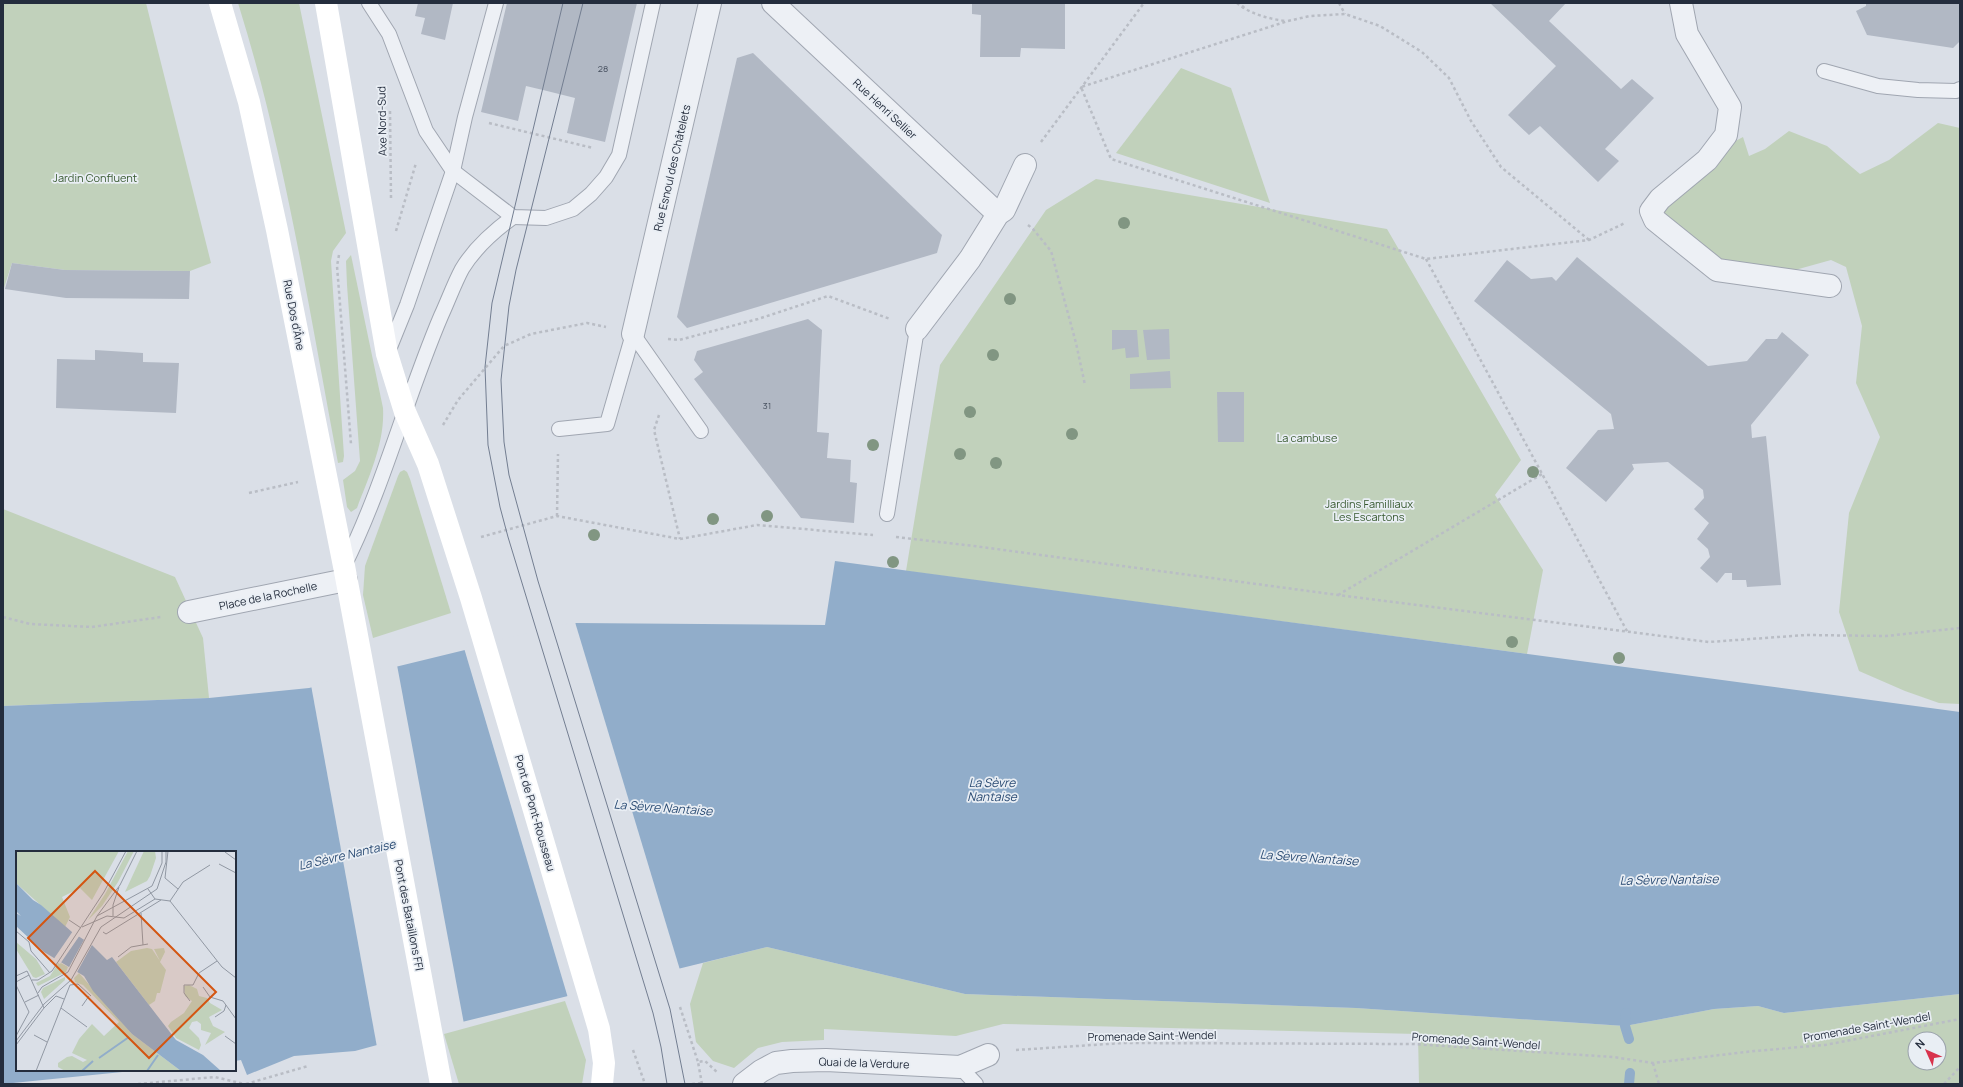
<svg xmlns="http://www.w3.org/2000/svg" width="1963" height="1087" font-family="Manrope,sans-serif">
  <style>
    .green { fill: #c1d1bb; fill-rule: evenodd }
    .water { fill: #91adca }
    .pier { fill: #dadfe7 }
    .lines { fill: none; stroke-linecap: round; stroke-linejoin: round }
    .stream { stroke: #91adca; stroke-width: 10 }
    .building { fill: #b1b8c4 }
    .lane-casing { stroke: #a0a6b1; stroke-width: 16 }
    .street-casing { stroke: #a0a6b1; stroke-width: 24 }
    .path { stroke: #b9bdc5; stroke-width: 2.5; stroke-dasharray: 3 3; stroke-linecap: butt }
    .lane { stroke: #edf0f5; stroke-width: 14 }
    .street { stroke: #edf0f5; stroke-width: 22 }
    .secondary { stroke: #fff; stroke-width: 22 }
    .tram { stroke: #737e91; stroke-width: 1 }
    .tree { fill: #819682 }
    .labels { text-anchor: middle; stroke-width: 3.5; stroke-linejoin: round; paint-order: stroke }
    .number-label { font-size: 9px; fill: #47505f }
    .street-label { font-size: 11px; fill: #242d3d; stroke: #e9eef4 }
    .park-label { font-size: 11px; fill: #385a30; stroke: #e9eef4 }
    .water-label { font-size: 12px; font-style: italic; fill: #2b4c74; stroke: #e9eef4 }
    .inset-river { fill: none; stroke: #91adca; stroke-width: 2 }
    .inset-road { fill: none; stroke: #9198a3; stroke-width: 1 }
    .view { fill: #d45511; fill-opacity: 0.15; stroke: #d45511; stroke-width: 2 }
    .inset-edge { fill: none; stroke: #242d3d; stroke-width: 2 }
  </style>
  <rect width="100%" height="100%" fill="#dadfe7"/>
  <g class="green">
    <polygon points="3,3 146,3 211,263 190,271 65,270 12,263 3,291"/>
    <path d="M238 3H299L346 233 333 251 331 261 344 456 343 462 338 463C309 309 285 153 238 3Z"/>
    <polygon points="1181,68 1231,88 1270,203 1116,153"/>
    <polygon points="1938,123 1960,128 1960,704 1939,703 1905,691 1859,671 1839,612 1849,513 1880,437 1856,383 1862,326 1846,267 1831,260 1748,283 1662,214 1693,164 1743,137 1749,156 1765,149 1789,131 1827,146 1860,174 1889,160"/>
    <polygon points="1096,179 1387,229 1521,460 1495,495 1543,570 1527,654 906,571 940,365 1046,210"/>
    <path d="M351 255 383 408C385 443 369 476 357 508L351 512 347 507 343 480 355 471 360 461 347 285 346 261Z"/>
    <polygon points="404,470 407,472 410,479 451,613 373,638 363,595 365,566 398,476 400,472"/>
    <polygon points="3,509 175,577 203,638 209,698 3,706"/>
    <path d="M767 947 965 994 1356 1008 1625 1026 1714 1009 1758 1006 1784 1013 1960 994V1084H1419L1418 1034 1003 1024 956 1036 824 1029V1040L782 1042 758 1048 734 1068 713 1061 696 1042 690 1004 703 963ZM1915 1039H1939V1063H1915Z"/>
    <polygon points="565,1001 586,1060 582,1084 459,1084 444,1034"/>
  </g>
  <polygon class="water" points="835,561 1960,712 1960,994 1784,1013 1758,1006 1714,1009 1625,1026 1356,1008 965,994 767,947 462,1022 355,1051 294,1056 247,1075 241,1060 235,1061 235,852 17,852 17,1070 142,1070 3,1084 3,706 209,698 309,688 576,623 825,625"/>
  <g class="pier">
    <polygon points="575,622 680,970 568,998 464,648"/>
    <polygon points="397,665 464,1024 377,1047 311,685"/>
  </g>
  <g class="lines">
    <g class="stream">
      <polyline points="1626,1013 1625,1026 1629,1039"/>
      <polyline points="1629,1084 1630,1073"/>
    </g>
  </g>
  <g class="building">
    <polygon points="418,3 453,3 445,40 421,34 425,18 415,16"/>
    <polygon points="507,3 637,3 605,142 567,133 575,98 543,90 526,86 518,121 481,112"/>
    <polygon points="972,3 1065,3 1065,49 1021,48 1020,57 980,57 981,15 972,14"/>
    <polygon points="1490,3 1566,3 1549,21 1621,89 1632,79 1654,98 1605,149 1619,161 1598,182 1540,126 1529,135 1508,115 1556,66"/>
    <polygon points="1866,3 1960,3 1960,41 1953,48 1867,35 1856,11 1866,6"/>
    <polygon points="753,53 942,235 937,253 687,328 677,317 737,58"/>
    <polygon points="1577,257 1708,366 1747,361 1766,339 1777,339 1782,332 1809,355 1751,425 1752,438 1766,436 1781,585 1747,587 1746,580 1732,580 1732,573 1725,573 1717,583 1700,568 1710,557 1708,549 1697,539 1709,523 1694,509 1704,498 1703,490 1668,462 1632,464 1634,469 1606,502 1566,468 1598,430 1614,429 1611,414 1474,301 1507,260 1531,279 1552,277 1556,281"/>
    <polygon points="12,263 65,270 190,271 189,299 66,298 5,289"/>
    <polygon points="808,319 822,330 817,432 829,433 827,458 851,460 850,482 857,483 854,523 801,518 694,379 703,372 694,360 697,351"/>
    <polygon points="1169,329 1170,359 1147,360 1143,330"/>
    <polygon points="1112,330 1137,330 1139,357 1126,358 1125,348 1112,350"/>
    <polygon points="95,350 143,353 143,362 179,363 176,413 56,408 57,359 95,360"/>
    <polygon points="1170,371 1171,388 1130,389 1130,374"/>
    <polygon points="1217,392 1244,392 1244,442 1218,442"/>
  </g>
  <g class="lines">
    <defs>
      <g id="lane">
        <polyline points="369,3 389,34 426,131 453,171 513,217 546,218 573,209 591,194 606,177 619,155 653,3"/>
        <polyline points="1824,71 1878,86 1918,90 1956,91 1960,89"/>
        <polyline points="633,334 701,431"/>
        <polyline points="388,352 407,305 453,171 465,117 496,3"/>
        <polyline points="559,429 607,424 633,334"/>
        <polyline points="887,514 917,329"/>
        <path d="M344 566C384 486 406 398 441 316 448 301 454 284 462 269 474 249 494 231 513 217"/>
        <polyline points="960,1067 976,1084"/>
      </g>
      <g id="street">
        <polyline points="773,3 998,214"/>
        <polyline points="1681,3 1687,34 1730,107 1726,135 1707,160 1660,199 1651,211 1655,220 1717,270 1830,286"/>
        <polyline points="917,329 970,259 998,214 1004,210 1025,165"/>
        <polyline points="633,334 710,3"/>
        <polyline points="189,612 346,580"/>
        <polyline points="744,1084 761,1071 776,1063 792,1061 826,1060 960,1067 988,1055"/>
      </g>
    </defs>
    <use href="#lane" class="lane-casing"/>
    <use href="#street" class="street-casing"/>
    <g class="path">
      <path d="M1237 3C1250 14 1269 19 1286 21"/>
      <polyline points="1339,3 1345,14"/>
      <polyline points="1242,8 1246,3"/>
      <polyline points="390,111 391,198"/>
      <polyline points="489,123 593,148"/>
      <polyline points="1041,142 1144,3"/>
      <polyline points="1028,225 1033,229 1051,251 1076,343 1085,385"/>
      <polyline points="396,231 416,163"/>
      <polyline points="1589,240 1501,167 1471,121 1449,78 1422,52 1380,26 1345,14 1310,16 1288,21 1081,87 1111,159 1426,259 1589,240 1625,223"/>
      <polyline points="339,255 337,266 351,444"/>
      <polyline points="1426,259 1628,633"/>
      <polyline points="668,339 679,340 758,319 828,296 890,319"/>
      <polyline points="659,415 654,430 680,539"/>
      <polyline points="443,425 458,400 504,346 531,334 587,323 606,327"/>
      <polyline points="249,493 298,482"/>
      <polyline points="557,516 558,454"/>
      <polyline points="481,537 557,516 680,539 757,525 873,535"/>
      <polyline points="896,537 974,546 1338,595 1709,642 1806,635 1886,636 1960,628"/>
      <polyline points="1338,595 1542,474"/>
      <polyline points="3,617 30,624 92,627 161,617"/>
      <polyline points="680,1007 698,1062"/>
      <polyline points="633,1050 645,1084"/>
      <polyline points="1016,1050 1123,1043 1413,1044 1613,1057 1653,1063 1754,1051 1825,1045 1960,1019"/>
      <polyline points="1653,1063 1659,1084"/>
      <polyline points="138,1084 215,1077 244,1084"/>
      <polyline points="246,1084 308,1066"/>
      <polyline points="692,1084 702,1083"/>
      <polyline points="702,1084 698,1062 705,1061 718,1073"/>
      <polyline points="1944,1084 1960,1067"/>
    </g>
    <use href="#lane" class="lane"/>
    <use href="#street" class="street"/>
    <g class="secondary">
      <polyline points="220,3 249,102 277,230 344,566 441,1084"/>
      <polyline points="326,3 387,354 405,412 428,464 471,598 599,1029 604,1063 602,1084"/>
    </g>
    <g class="tram">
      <polyline points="563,3 492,303 485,367 488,445 500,507 508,537 653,1013 661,1047 667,1084"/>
      <polyline points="583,3 516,270 509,306 501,380 504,442 509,475 538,581 670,1009 685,1084"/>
    </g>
  </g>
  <g class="tree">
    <circle cx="1124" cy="223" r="6"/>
    <circle cx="1010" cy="299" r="6"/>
    <circle cx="993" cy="355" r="6"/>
    <circle cx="970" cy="412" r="6"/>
    <circle cx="1072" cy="434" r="6"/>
    <circle cx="873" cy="445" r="6"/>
    <circle cx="960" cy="454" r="6"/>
    <circle cx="996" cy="463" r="6"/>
    <circle cx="1533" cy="472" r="6"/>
    <circle cx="767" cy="516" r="6"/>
    <circle cx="713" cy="519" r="6"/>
    <circle cx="594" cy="535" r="6"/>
    <circle cx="893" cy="562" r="6"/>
    <circle cx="1512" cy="642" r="6"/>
    <circle cx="1619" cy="658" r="6"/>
  </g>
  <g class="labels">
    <g class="number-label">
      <text x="603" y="72">28</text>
      <text x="767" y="409">31</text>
    </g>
    <g class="street-label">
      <text transform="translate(885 109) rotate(43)" y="4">Rue Henri Sellier</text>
      <text transform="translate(382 121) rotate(-91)" y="4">Axe Nord-Sud</text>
      <text transform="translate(672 168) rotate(-77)" y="4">Rue Esnoul des Châtelets</text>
      <text transform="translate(294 315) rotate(79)" y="4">Rue Dos d'Âne</text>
      <text transform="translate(268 596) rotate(-12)" y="4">Place de la Rochelle</text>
      <text transform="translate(535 813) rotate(74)" y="4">Pont de Pont-Rousseau</text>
      <text transform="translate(409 915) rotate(79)" y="4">Pont des Bataillons FFI</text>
      <text transform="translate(1867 1027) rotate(-10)" y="4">Promenade Saint-Wendel</text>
      <text transform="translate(1152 1036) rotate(-1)" y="4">Promenade Saint-Wendel</text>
      <text transform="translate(1476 1041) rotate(4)" y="4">Promenade Saint-Wendel</text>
      <text transform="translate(864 1063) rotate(2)" y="4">Quai de la Verdure</text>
    </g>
    <g class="park-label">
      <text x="95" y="182">Jardin Confluent</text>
      <text x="1307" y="442">La cambuse</text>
      <text x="1369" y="508">Jardins Familliaux<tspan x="1369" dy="13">Les Escartons</tspan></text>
    </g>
    <g class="water-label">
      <text x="992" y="787">La Sèvre<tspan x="992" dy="14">Nantaise</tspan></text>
      <text transform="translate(663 808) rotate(4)" y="4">La Sèvre Nantaise</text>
      <text transform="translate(347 855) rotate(-13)" y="4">La Sèvre Nantaise</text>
      <text transform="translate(1309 858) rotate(4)" y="4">La Sèvre Nantaise</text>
      <text transform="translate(1669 880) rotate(-1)" y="4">La Sèvre Nantaise</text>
    </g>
  </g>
  <g transform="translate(16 851)">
    <rect width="220" height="220" fill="#dadfe7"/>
    <path d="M0 0H103L76 49 64 37 46 46 54 66 49 76 0 32ZM112 0H118L102 31 86 55 72 69 89 43ZM128 0H139L140 7 134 25 131 30 109 41ZM0 91 20 108 29 123 20 127 17 126 0 98ZM131 97 136 98 144 110 138 98 148 97 149 101 144 111 150 119 144 142H141L139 150 133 154 100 111 115 100ZM43 111 52 116 50 121 22 135 20 132 34 125ZM63 122 116 183 165 220H49L42 216V212L51 206 56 205 67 211 71 209 56 202 63 188 76 173 88 185 103 171 67 134 59 131 58 127ZM49 126V129L28 148 25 141 27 137ZM173 134 181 138 183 145 191 147 194 152 206 159 193 166 197 175 209 181 192 192 189 194 195 182 185 179V173L181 170 176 171 173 177 183 187 185 194 183 199 160 187 152 175 155 171 168 162 176 150 169 145 168 135Z" fill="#c1d1bb"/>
    <path d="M0 32 17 49 25 54 56 81 76 94 91 109 96 106 160 189 187 204 205 220H165L116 183 77 140 68 125 28 101 0 75V62L5 65 0 60Z" fill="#91adca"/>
    <path d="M57 80 64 84 44 113 37 109ZM69 87 77 92 60 123 52 118Z" fill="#dadfe7"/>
    <path class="inset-river" d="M83 207 113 186M66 220 77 210M131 220 142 204"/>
    <path class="inset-road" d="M152 0 149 27 162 38M209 1 220 9M203 13 220 22M132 38 139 48 154 50 167 31 194 14M154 50 206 116 220 127M125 62 127 94M81 65 136 35 146 12V0M97 65V54L103 36M53 69 65 77M66 76 91 65 108 67 139 48M0 80 13 91 15 100 34 122M87 81 90 83 145 49M102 106 115 96 132 93M0 125 11 120 13 124M16 129H22L36 120 88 41 110 0M0 131 13 124 28 157 0 194M0 134 13 161 0 185M187 136 194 146 207 150 220 168M22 142 26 136 52 121 81 65 104 34 121 0M174 150 168 142V134H177L183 122 201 110M9 151 23 144M66 155 73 145M28 157 40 145 48 148M45 157 71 176M199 166 208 160 210 154M18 184 31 191M209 185 220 193M0 190 28 153 55 129 85 76 141 38 150 11V0M20 220 54 134 62 133 75 145"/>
    <path class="view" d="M79 20 200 141 133 207 12 87Z"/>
    <rect width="220" height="220" class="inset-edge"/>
  </g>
  <rect width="1963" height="1087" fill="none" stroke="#242d3d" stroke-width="8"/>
  <g transform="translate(1927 1051) rotate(315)"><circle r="19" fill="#e9eef4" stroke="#9aa1ab"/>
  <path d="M0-3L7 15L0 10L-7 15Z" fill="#d8324c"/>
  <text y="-6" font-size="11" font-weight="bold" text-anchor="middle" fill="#242d3d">N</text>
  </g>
</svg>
